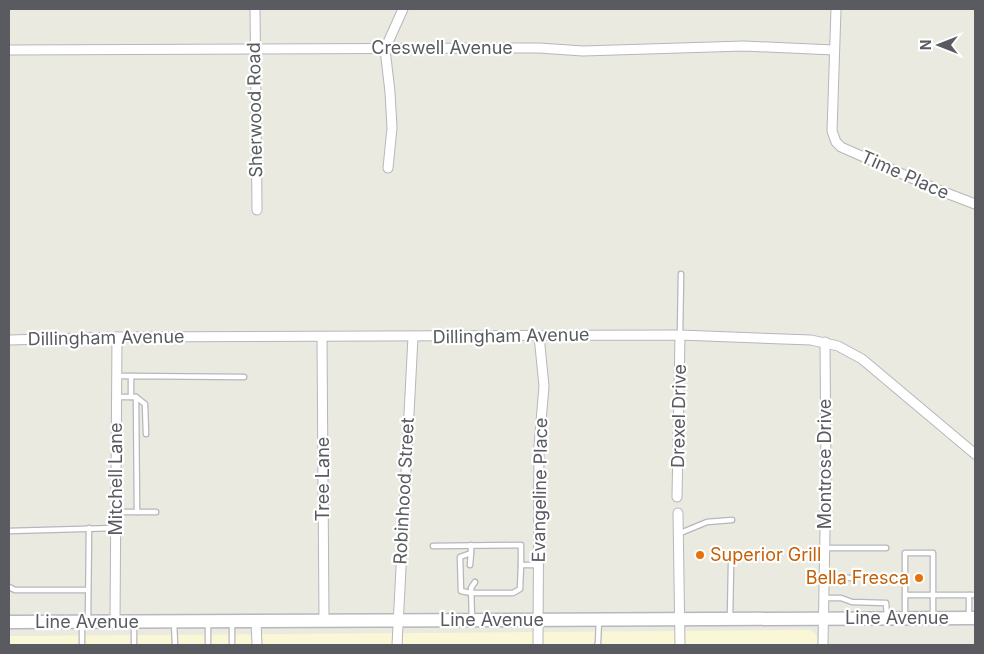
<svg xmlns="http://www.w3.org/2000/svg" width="984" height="654" font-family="Inter,sans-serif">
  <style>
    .commercial { fill: #f9f7d6 }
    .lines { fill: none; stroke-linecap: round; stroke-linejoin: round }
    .service-casing { stroke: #b6b7bc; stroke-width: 7 }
    .minor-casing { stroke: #b6b7bc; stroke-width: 11 }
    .secondary-casing { stroke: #b6b8bd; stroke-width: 15 }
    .service { stroke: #fff; stroke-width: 4.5 }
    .minor { stroke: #fff; stroke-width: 9 }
    .secondary { stroke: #fff; stroke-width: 12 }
    .food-dot { fill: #e8710a; stroke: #fff; stroke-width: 2 }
    .labels { text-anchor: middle; stroke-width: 4.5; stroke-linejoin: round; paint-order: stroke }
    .street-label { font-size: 18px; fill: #595b60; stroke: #fff }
    .food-label { font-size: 18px; fill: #c56008; stroke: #fff; text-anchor: start }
  </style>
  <rect width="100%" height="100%" fill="#eaeae0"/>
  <polygon class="commercial" points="809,630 814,632 817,637 817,645 9,645 9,636"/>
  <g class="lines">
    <defs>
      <g id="service">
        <polyline points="680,335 681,274"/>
        <polyline points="117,376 131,376"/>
        <polyline points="117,397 136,397 137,512"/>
        <polyline points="131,397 131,376 244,377"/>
        <polyline points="136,397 145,404 146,434"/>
        <polyline points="116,512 156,512"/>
        <polyline points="9,531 116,528"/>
        <polyline points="678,534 707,522 732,520"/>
        <polyline points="471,545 471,553 460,557 461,591 471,593 513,593 520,589 521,565"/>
        <polyline points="433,546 521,545 521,565 538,565"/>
        <polyline points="825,548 886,548"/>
        <polyline points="470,565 471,553"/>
        <polyline points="825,577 852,578"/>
        <polyline points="9,587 15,590 88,590"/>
        <polyline points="905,595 975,595"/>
        <polyline points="824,598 841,598 852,602 886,603 887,616"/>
        <polyline points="905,616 905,553 933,553 933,616"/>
        <polyline points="969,616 969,595"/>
        <polyline points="472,618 471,588 475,582"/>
        <polyline points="730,618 731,564"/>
        <polyline points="88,620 89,528"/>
        <polyline points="174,622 175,645"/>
        <polyline points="208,622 208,645"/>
        <polyline points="232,622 232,645"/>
        <polyline points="134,623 134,645"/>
        <polyline points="82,645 82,623"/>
        <polyline points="597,645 598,643 599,620"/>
      </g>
      <g id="minor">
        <polyline points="255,9 257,210"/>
        <polyline points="836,9 832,131 836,142 841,147 941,191 975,204"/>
        <polyline points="9,50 539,48 583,51 744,46 834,50"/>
        <polyline points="388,168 392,128 390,92 385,49 403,9"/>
        <polyline points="322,338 324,621"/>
        <polyline points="9,340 117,337 680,335 811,340 838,346 862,359 975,454"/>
        <polyline points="677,497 680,335"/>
        <polyline points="678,513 680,645"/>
        <polyline points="115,621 117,337"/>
        <polyline points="256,621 257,645"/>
        <polyline points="397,645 413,337"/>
        <polyline points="538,645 539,446 544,386 539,336"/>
        <polyline points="823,645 826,473 825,342"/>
      </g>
      <polyline id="secondary" points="9,622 975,618"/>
    </defs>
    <use href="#service" class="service-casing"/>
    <use href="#minor" class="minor-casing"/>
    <use href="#secondary" class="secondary-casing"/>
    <use href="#service" class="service"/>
    <use href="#minor" class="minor"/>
    <use href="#secondary" class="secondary"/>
  </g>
  <g class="food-dot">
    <circle cx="700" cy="555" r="5"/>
    <circle cx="919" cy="578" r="5"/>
  </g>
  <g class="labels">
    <g class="street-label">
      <text x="442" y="54">Creswell Avenue</text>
      <text transform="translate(255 110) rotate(-91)" y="6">Sherwood Road</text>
      <text transform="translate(905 175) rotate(24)" y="6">Time Place</text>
      <text transform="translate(511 336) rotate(-1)" y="6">Dillingham Avenue</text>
      <text transform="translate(106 338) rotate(-1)" y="6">Dillingham Avenue</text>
      <text transform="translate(679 416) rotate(-89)" y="6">Drexel Drive</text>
      <text transform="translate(825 464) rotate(-90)" y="6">Montrose Drive</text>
      <text transform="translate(116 479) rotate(-90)" y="6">Mitchell Lane</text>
      <text transform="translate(323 479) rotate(-90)" y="6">Tree Lane</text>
      <text transform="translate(540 490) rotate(-89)" y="6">Evangeline Place</text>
      <text transform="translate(404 491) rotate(-87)" y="6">Robinhood Street</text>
      <text x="897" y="624">Line Avenue</text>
      <text x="492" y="626">Line Avenue</text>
      <text x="87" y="628">Line Avenue</text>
    </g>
    <g class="food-label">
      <text x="710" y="561">Superior Grill</text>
      <text x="909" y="584" text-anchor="end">Bella Fresca</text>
    </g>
  </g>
  <rect width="984" height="654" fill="none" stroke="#595b60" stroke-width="20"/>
  <g transform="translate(939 45) rotate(270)" stroke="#ffffff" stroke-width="4" paint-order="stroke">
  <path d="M0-4L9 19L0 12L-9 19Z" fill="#595b60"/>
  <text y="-8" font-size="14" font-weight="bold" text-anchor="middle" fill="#595b60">N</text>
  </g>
</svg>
